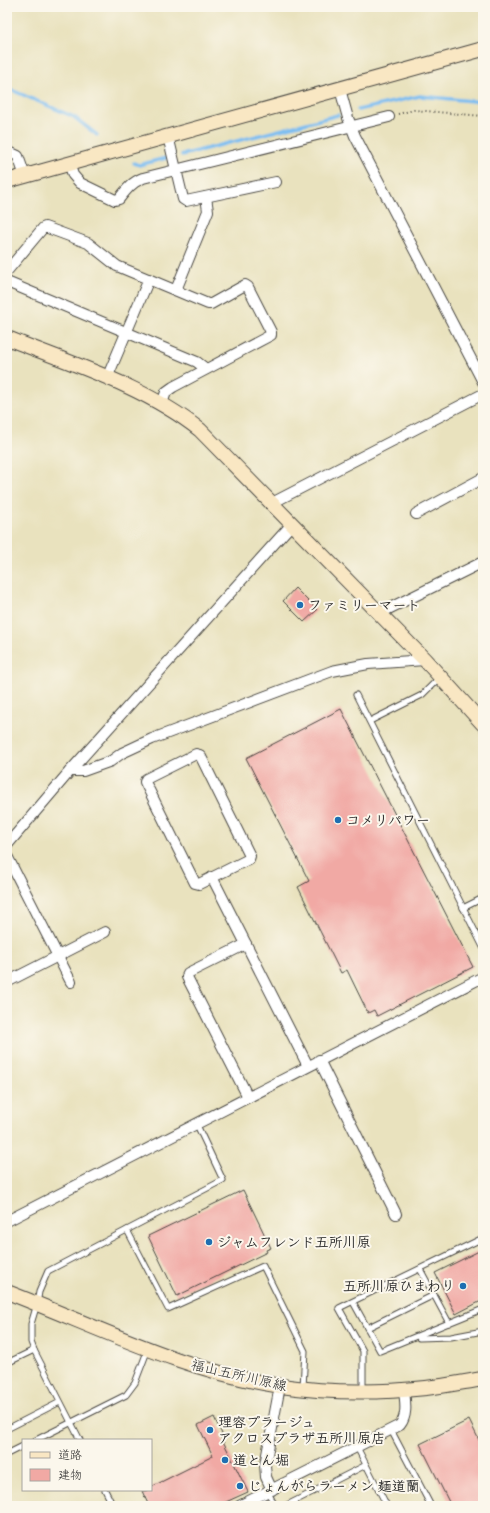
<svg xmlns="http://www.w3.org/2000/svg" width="490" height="1513" font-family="Sriracha,'Klee One',sans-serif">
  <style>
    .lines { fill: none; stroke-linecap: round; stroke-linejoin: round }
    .stream { stroke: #7dbef2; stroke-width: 3.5 }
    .building { fill: #f1a9a4 }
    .lane-casing { stroke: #484641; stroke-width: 7 }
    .street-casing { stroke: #484641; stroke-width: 12 }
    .secondary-casing { stroke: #484641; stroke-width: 16 }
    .path { stroke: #484641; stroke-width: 2; stroke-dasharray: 1 3; stroke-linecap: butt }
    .lane { stroke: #fff; stroke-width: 5 }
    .street { stroke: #fff; stroke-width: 10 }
    .secondary { stroke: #f9e7c3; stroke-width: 14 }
    .poi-dot { fill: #1f6fb2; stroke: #fbf7ec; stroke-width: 1.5 }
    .labels { text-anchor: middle; stroke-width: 4; stroke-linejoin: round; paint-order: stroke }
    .poi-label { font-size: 14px; font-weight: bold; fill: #2b2b2b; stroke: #fbf7ec; text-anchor: start }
    .street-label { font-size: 14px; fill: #2b2b2b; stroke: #fbf7ec }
  </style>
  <rect width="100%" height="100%" fill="#fbf7ec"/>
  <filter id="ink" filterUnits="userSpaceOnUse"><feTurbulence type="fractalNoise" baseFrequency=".025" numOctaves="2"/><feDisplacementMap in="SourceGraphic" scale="8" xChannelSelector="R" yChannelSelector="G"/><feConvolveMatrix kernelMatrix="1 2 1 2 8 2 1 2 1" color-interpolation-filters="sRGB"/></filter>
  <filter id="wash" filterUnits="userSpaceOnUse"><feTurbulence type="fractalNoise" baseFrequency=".012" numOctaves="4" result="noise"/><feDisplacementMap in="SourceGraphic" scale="16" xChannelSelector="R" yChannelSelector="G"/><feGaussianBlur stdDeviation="0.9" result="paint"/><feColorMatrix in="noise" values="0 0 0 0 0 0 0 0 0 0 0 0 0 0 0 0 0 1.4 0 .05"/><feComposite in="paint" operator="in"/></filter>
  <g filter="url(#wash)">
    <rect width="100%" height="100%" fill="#e9e2be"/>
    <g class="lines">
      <g class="stream">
        <polyline points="7,88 74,117 97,135"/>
        <polyline points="358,110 420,96 483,102"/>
        <polyline points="182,155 338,115"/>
        <polyline points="134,163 139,165 166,158"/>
      </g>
    </g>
    <g id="blocks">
      <g class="building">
        <polygon points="295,588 317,610 304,622 283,601"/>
        <polygon points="341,709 473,967 377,1016 374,1010 368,1013 347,970 341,973 298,887 309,881 246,758"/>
        <polygon points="243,1190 271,1248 266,1250 267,1252 177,1296 148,1236"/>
        <polygon points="483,1249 483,1300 456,1314 435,1273"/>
        <polygon points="214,1417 222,1434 220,1435 248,1492 217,1506 149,1506 142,1491 151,1490 151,1487 213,1456 198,1425"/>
        <polygon points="469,1420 483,1448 483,1506 451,1506 420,1444"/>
      </g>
    </g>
  </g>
  <g filter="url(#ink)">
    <use href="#blocks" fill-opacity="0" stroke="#484641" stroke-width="1"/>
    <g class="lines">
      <defs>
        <g id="lane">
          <polyline points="356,695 483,947"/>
          <polyline points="370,721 422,695 439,678"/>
          <polyline points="463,908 483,898"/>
          <polyline points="127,1230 168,1309 263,1266 305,1351 303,1387"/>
          <polyline points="420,1269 449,1323"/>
          <polyline points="353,1302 380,1351 483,1309"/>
          <polyline points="367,1328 434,1295"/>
          <polyline points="419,1338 451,1337 483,1331"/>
          <polyline points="7,1363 34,1350"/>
          <polyline points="363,1390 363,1351 339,1308 483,1238"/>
          <polyline points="7,1429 60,1402"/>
          <polyline points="391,1430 431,1506"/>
          <polyline points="36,1440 126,1395 135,1383 148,1349"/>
          <polyline points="80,1440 34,1350 31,1342 31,1324 37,1304 39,1292 48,1271 223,1180 197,1125"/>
          <polyline points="357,1447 387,1506"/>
          <polyline points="7,1454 23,1446"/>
          <polyline points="105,1490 113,1506"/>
          <polyline points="268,1492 275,1506"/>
          <polyline points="285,1506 366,1465"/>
        </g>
        <g id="street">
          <polyline points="340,89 348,118 355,136 483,382"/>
          <polyline points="168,136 183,199 186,201 276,182"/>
          <polyline points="7,151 18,156 25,176"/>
          <path d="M69 163 73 175 80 183 115 200 119 199C126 190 132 182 143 178L389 117"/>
          <polyline points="7,271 43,228 45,227 88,243 117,266 208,304 211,304 245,285 248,287 271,332 271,335 173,387 166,392 162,404"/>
          <polyline points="7,282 197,362 206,369"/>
          <polyline points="176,290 208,211 206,197"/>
          <polyline points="107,378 149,279"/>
          <polyline points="272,503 483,394"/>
          <polyline points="416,514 483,478"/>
          <polyline points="378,614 483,562"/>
          <polygon points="196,754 200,755 250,856 249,859 199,884 195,883 145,782 146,779"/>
          <polyline points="70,771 83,771 111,761 122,753 152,739 332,671 368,664 425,660"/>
          <polyline points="7,845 70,771 292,524"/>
          <polyline points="7,856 71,982"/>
          <polyline points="212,877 308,1066"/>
          <polyline points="246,944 188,973 187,977 248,1097"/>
          <polyline points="7,982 105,932"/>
          <polyline points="319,1060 396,1214"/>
          <path d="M7 1221C166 1141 324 1058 483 977"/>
          <polyline points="272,1490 266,1477 265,1465 280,1386"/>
          <path d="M239 1506 400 1425C408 1415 405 1401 404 1390"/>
        </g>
        <g id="secondary">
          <polyline points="7,181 483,49"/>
          <path d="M7 338C72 364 145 386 200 430L425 660 483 724"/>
          <path d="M7 1292C96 1326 186 1372 281 1386 329 1393 379 1393 426 1388 445 1386 464 1382 483 1379"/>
        </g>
      </defs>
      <use href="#lane" class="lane-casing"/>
      <use href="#street" class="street-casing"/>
      <use href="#secondary" class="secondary-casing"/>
      <polyline class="path" points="398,114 414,110 483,116"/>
      <use href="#lane" class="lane"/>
      <use href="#street" class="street"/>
      <use href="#secondary" class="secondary"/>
    </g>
  </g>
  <g class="poi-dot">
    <circle cx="300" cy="605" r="4"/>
    <circle cx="338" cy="820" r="4"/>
    <circle cx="209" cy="1242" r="4"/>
    <circle cx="463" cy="1286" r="4"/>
    <circle cx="210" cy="1430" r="4"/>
    <circle cx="225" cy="1460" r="4"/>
    <circle cx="240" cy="1486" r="4"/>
  </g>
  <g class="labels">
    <g class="poi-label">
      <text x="308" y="610">ファミリーマート</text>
      <text x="346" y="825">コメリパワー</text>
      <text x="217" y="1247">ジャムフレンド五所川原</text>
      <text x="455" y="1291" text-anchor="end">五所川原ひまわり</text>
      <text x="218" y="1427">理容プラージュ<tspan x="218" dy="16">アクロスプラザ五所川原店</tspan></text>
      <text x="233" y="1465">道とん堀</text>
      <text x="248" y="1491">じょんがらラーメン 麺道蘭</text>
    </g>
    <g class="street-label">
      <text transform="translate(239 1375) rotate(13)" y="5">福山五所川原線</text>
    </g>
  </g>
  <rect width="490" height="1513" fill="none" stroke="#fbf7ec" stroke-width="24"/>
  <rect x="22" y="1439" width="130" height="52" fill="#fbf7ec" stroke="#a8a59f"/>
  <rect x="30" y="1452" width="20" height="6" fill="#f9e7c3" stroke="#a8a59f"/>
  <text x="58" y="1459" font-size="12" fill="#2b2b2b">道路</text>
  <rect x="30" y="1469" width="20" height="12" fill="#f1a9a4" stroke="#a8a59f"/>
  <text x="58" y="1479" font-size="12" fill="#2b2b2b">建物</text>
</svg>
